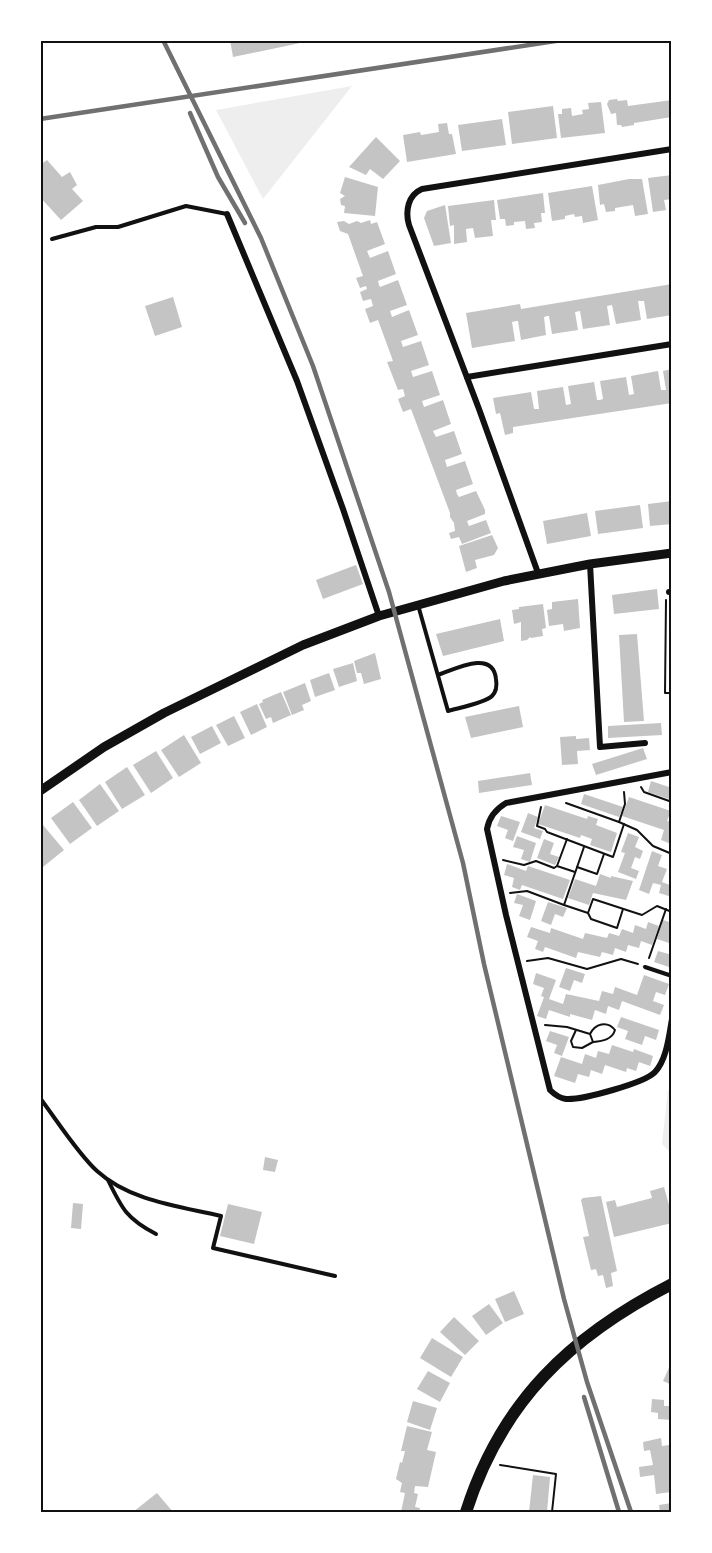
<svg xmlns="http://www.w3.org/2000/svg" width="712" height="1553" font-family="'Source Sans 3',sans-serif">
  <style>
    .green { fill: #eee }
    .building { fill: #c4c4c4 }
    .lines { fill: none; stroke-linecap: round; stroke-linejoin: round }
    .path { stroke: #111; stroke-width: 2 }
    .service { stroke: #111; stroke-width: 4 }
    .minor { stroke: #111; stroke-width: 6 }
    .tertiary { stroke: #111; stroke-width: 9 }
    .primary { stroke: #111; stroke-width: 12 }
    .rail { stroke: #707070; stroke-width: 4.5 }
    .neatline { fill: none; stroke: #111; stroke-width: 2 }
  </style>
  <rect width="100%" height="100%" fill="#fff"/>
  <g class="green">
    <polygon points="352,86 263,199 216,110"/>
    <polygon points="668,1090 671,1091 671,1153 662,1144"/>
  </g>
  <g class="building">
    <polygon points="230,40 305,40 305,42 233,57"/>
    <polygon points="617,99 618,101 627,100 628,106 672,100 672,117 634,123 634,125 622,127 621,125 617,125 616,113 611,114 607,104 609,100"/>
    <polygon points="601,102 605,133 561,138 558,114 562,114 562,109 571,108 572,116 583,114 582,110 589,109 588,103"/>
    <polygon points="553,106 557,138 512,144 508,112"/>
    <polygon points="502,119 506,145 462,151 458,125"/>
    <polygon points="447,123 449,134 452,134 456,154 407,162 403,135 420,132 421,135 439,132 438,124"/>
    <polygon points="376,137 400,161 383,179 370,169 366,175 349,167"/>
    <polygon points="47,160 62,177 70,172 77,185 72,189 83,201 61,220 40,197 40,165"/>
    <polygon points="672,175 672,199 664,200 666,210 653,212 648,178"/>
    <polygon points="345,177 378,187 375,216 344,213 345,206 341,205 340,199 345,196 340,193"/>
    <polygon points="629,179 642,179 648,214 635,216 633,205 615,208 615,211 606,212 604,204 600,205 598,185"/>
    <polygon points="592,186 598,220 583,223 582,216 575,217 574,214 565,216 565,219 552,221 548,193"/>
    <polygon points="543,193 545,213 541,213 542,222 534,223 535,228 526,229 525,221 514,222 514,225 506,226 505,219 500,219 497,200"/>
    <polygon points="494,200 496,220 491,220 493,236 475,238 473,228 466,229 467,242 454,244 454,225 450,226 448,206"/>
    <polygon points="445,205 451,243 434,246 424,218 427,211"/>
    <polygon points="370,220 371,224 377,222 385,244 367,251 370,258 388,251 396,274 378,281 379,285 380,287 398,280 407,305 390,311 392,317 409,310 418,335 401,341 403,347 421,341 429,365 411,371 413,377 432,371 440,395 422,401 424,407 443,400 451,424 433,431 436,437 454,431 462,454 445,460 447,467 465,461 473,484 456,490 457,494 459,497 476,491 485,510 485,514 467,521 469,526 486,520 491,533 462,544 459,537 451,539 449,533 455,531 454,523 450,517 450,513 411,409 403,412 398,399 405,396 403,389 398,390 389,367 387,362 393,361 378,320 370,323 365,309 373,306 371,299 363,301 360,292 367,289 366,286 360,288 356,278 363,276 348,234 340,231 337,222 344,221 349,224 357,221 361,223"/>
    <polygon points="672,284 672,315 647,319 644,301 638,301 641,320 616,324 612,305 607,306 610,325 583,329 580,311 575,312 578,330 552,334 549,316 547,316 544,317 546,335 521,340 518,321 516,321 512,322 515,341 472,348 466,313 520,304 521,309"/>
    <polygon points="173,297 182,327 155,336 145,306"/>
    <polygon points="672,369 672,403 513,427 513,433 505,435 500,413 496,414 493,398 531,392 534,409 539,409 537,391 563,387 566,405 571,404 568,386 594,382 597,400 600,400 603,399 600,381 626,377 629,395 634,394 631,376 658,371 661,390 666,390 663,371"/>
    <polygon points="672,501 672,524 650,526 648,504"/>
    <polygon points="640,505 643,528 598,534 595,511"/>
    <polygon points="587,513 591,536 547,544 543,521"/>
    <polygon points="492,535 498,548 494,555 475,560 477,568 466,572 459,546"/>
    <polygon points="356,565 363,584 323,599 316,580"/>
    <polygon points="657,589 659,609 614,614 612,595"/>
    <polygon points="578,599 580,628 564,631 563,624 549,626 547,610 552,609 552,602"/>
    <polygon points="543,604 546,628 542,629 543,636 531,638 530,637 527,640 521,641 521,622 514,624 512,610 519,609 519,607"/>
    <polygon points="500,619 504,641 443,656 436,634"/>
    <polygon points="637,634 644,721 624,722 619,635"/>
    <polygon points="375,653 381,679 364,684 361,673 357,673 354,661"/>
    <polygon points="353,663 357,681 339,687 333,669"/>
    <polygon points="329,673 335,690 315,697 310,680"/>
    <polygon points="305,683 311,701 302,705 304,710 292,715 283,692"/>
    <polygon points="281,692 291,715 273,723 271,717 266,719 259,704 263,702 262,700"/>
    <polygon points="257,704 267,727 251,735 240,712"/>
    <polygon points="519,706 523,727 471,738 465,717"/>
    <polygon points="234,716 245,738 228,746 216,725"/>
    <polygon points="661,723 662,735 608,738 608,726"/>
    <polygon points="212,726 221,743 200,754 191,737"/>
    <polygon points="184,735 201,763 179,777 161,750"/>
    <polygon points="576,736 576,739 589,738 590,750 577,751 578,764 562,765 560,737"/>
    <polygon points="643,748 647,759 596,775 592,764"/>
    <polygon points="156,751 173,778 151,793 133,765"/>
    <polygon points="127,767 145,795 122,809 105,782"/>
    <polygon points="530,773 532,785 479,793 478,781"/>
    <polygon points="651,781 672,788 672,800 648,792"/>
    <polygon points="100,784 119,811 97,826 79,800"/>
    <polygon points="584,794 623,807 619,817 581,804"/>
    <polygon points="629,797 671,811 667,821 672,822 671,844 661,840 664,830 622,816"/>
    <polygon points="73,802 92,828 70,844 51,818"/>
    <polygon points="545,805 587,819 588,816 598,819 596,825 617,833 611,852 590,845 592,839 581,835 580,838 538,824"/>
    <polygon points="528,813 538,817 534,828 543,831 540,839 521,832"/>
    <polygon points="501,816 520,822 513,841 505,838 508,830 497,826"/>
    <polygon points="43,825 64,850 43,867 40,864 40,826"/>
    <polygon points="628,833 639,837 635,847 643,851 640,859 635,857 631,868 639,871 636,879 618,872 625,853 621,852"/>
    <polygon points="517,836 536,843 530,862 521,859 524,850 513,847"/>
    <polygon points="544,839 554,843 550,854 559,857 555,865 537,858"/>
    <polygon points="652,851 662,855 658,866 667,869 662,882 672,886 672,897 659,893 661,885 653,883 649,894 639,890"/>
    <polygon points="507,864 526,871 528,866 570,880 563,899 522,885 520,890 512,887 514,878 504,875"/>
    <polygon points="600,874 611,878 611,876 633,881 626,900 593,893 589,905 568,898 575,879 596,886"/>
    <polygon points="517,894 536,901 530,920 519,916 523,905 514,903"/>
    <polygon points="548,902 567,908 563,917 555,914 551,925 541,921"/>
    <polygon points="663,920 672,923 672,944 657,939"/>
    <polygon points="648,922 659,926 652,945 641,941 639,948 628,945 626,952 615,948 613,955 602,952 600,957 578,952 576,958 545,947 543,952 535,949 538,941 527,937 531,927 550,933 551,928 583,939 585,933 607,938 609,933 619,936 622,929 633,933 635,925 646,929"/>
    <polygon points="658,951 672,955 672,968 654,962"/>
    <polygon points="566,968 585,974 582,983 574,980 570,991 559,987"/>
    <polygon points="536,973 556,980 549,999 563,1004 566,994 599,1001 602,991 613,994 615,987 637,995 644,975 669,984 665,995 656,992 653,1001 664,1005 660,1015 622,1001 619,1010 608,1006 606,1014 595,1010 592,1020 570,1014 570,1017 549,1010 546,1019 537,1016 544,997 541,996 544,988 533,984"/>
    <polygon points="621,1017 659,1030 656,1040 645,1036 642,1045 625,1039 628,1031 617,1027"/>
    <polygon points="550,1031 569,1037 562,1056 554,1053 557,1045 546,1041"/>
    <polygon points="612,1045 633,1052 634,1049 653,1056 650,1066 639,1062 636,1071 627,1068 626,1072 605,1065 602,1074 591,1070 589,1077 578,1074 575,1083 554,1076 561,1057 582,1064 585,1054 596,1058 598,1051 609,1054"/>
    <polygon points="265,1157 278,1160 275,1172 263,1170"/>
    <polygon points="664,1187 669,1205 672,1204 672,1223 614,1237 606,1202 615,1200 617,1207 652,1198 650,1191"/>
    <polygon points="601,1196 617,1271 611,1273 613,1286 606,1288 603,1275 598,1276 596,1269 591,1270 583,1237 589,1236 581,1200 583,1198"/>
    <polygon points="73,1203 83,1204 81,1229 71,1228"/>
    <polygon points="228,1204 262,1212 254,1244 220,1236"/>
    <polygon points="514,1291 524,1314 505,1322 495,1299"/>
    <polygon points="489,1304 503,1323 486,1335 472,1316"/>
    <polygon points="454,1317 479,1341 465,1355 440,1332"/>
    <polygon points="432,1338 463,1357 451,1377 420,1358"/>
    <polygon points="672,1361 672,1385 663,1381"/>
    <polygon points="428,1371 450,1383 440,1402 417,1389"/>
    <polygon points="652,1399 664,1400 664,1406 672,1406 671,1420 658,1419 658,1413 651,1412"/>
    <polygon points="413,1401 437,1408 430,1430 407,1422"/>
    <polygon points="407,1426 432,1432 427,1450 436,1452 428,1487 415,1486 414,1493 418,1494 415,1507 420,1508 419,1512 401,1512 405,1493 400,1492 402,1483 396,1479 400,1462 402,1463 405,1451 401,1451"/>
    <polygon points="661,1438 662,1446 669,1445 672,1490 671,1492 656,1494 654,1475 640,1477 639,1467 653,1465 650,1450 644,1451 643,1442"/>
    <polygon points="533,1475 550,1477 547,1512 529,1512"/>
    <polygon points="157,1493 173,1512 133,1512"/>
    <polygon points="672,1503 672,1512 660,1512 659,1505"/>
  </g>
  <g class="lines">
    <g class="path">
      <polyline points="666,600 665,693 672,693"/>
      <polyline points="641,787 644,792 672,802"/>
      <polyline points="624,792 625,804 619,822 637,830 653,846 672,854"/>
      <polyline points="566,803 619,822"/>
      <polyline points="541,807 537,826 545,829 547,832 613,857 624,824"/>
      <polyline points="567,839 557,866 575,872"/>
      <polyline points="503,860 524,865 536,861 554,868 557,866"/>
      <polyline points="577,867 597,874 604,854"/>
      <polyline points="510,893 527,891 564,905 584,847"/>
      <polyline points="564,905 588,913 593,899 642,915 657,906 672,912"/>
      <polyline points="588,913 591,919 617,928 623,909"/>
      <polyline points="649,958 666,909"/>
      <polyline points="527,961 548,958 587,969 621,959 638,964"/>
      <path d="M545 1025 567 1027 590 1034 593 1042C602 1041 612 1040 615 1030 607 1020 595 1024 590 1034"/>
      <polyline points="576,1030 571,1041 573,1047 582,1048 593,1042"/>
      <polyline points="500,1465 556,1474 552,1512"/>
    </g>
    <g class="service">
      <polyline points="52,239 96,227 118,227 186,206 227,214"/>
      <path d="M418 605 448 711C458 708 485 703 492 696 496 692 497 685 496 679 493 649 455 669 438 675"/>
      <polyline points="645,967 672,976"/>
      <path d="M40 1098C56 1119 78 1154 97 1171 130 1201 178 1206 221 1216L213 1248 335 1276"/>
      <path d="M108 1180C122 1209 127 1219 156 1234"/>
    </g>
    <g class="minor">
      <polyline points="227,214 297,381 343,509 379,616"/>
      <polyline points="467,377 672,344"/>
      <polyline points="590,564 600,747 645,743"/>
      <path d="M538 573 479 409 409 225C405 211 408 195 422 189L672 149"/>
      <polyline points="669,592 672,592"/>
      <path d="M672 772 506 803C496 809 489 817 487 829L506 915 550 1090C555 1095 559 1098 566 1099 582 1100 645 1083 655 1072 667 1059 669 1035 672 1019"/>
    </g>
    <polyline class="tertiary" points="40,791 104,747 164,713 303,645 379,616 504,581 590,564 672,553"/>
    <path class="primary" d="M466 1512C501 1402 570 1336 672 1284"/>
    <g class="rail">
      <polyline points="163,40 261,238 313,366 389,592 463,863 484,964 564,1299 587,1382 631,1512"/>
      <polyline points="190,113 218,177 245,223"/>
      <polyline points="40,119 562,40"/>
      <polyline points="584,1397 619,1512"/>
    </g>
  </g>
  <rect width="712" height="1553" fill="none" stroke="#ffffff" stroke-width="84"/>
  <rect x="42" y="42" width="628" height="1469" class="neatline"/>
</svg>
